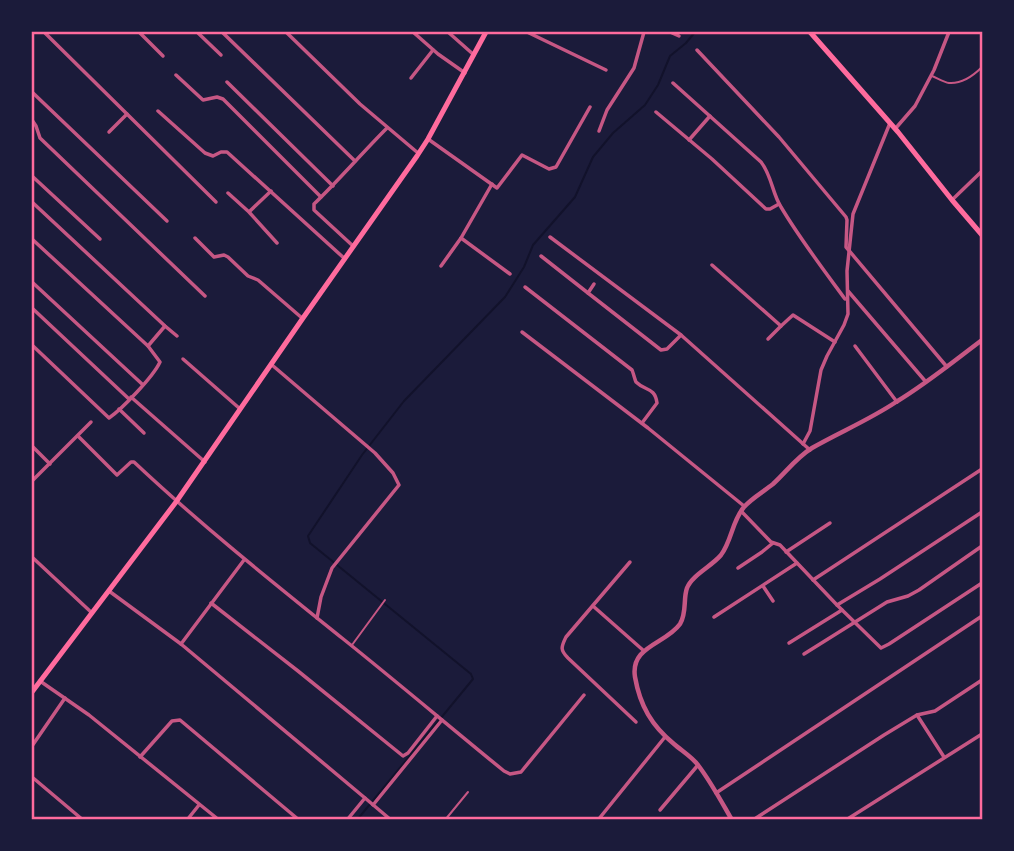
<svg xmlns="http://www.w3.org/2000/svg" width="1014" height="851" font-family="Mulish,sans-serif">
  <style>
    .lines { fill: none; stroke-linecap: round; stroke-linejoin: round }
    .stream { stroke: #12122b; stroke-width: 2 }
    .service { stroke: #c65784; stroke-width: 2 }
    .minor { stroke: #c65784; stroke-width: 3.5 }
    .tertiary { stroke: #c65784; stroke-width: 4.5 }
    .secondary { stroke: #ff6b9d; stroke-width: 5 }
    .neatline { fill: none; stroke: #ff6b9d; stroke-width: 2.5 }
  </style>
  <rect width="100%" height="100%" fill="#1b1b3a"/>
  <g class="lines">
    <polyline class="stream" points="357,820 473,679 471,674 310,543 308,536 362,455 404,401 505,297 524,267 533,245 575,197 593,157 613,133 645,105 658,85 670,56 686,43 695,32"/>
    <g class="service">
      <path d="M932 76C937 78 944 82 949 83 962 84 974 75 982 67"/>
      <polyline points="352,645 385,600"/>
      <polyline points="445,820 468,792"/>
    </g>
    <g class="minor">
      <polyline points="44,32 216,202"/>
      <polyline points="139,32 163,56"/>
      <polyline points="197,32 221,55"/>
      <polyline points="222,32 355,161"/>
      <polyline points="286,32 360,104 418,153"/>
      <polyline points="413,32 438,54 465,73"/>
      <polyline points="448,32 474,55"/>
      <polyline points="527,32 606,70"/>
      <polyline points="670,32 679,36"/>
      <polyline points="697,50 779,137 846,217 847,220 846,247 947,367"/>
      <polyline points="176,75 203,100 217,97 223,99 321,197"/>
      <polyline points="411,78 433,50"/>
      <polyline points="227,82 333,186"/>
      <path d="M673 83 761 162C772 176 772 193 781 207 800 239 823 269 845 299"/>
      <polyline points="32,92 167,221"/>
      <polyline points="158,111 205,153 213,156 221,152 227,152 345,259"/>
      <polyline points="656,112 712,159 766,209 770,209 779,204"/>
      <polyline points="32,120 36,126 40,138 205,296"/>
      <polyline points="895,129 915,106 934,70 949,32"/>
      <polyline points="599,131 607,110 634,68 644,32"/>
      <polyline points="109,132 127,114"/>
      <polyline points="428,139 497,188 522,155 549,169 556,167 590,107"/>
      <polyline points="689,140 710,116"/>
      <polyline points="32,176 100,239"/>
      <polyline points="228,193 249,212 277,243"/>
      <polyline points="952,200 982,171"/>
      <polyline points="32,202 165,326 177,336"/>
      <polyline points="250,211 271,191"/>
      <polyline points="550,237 681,335 810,450"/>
      <polyline points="195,238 214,257 224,255 228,257 248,276 258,280 302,318"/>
      <polyline points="461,238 510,274"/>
      <path d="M32 239 148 346 160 362C153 377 122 409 109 418L32 345"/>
      <path d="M353 246 314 210V204C339 180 362 153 387 128"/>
      <polyline points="541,256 588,293"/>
      <polyline points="712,265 781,326 793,315 835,342"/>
      <polyline points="441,266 461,238 492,184"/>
      <polyline points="32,282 142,384"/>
      <polyline points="594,284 588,293 661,350 667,349 681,335"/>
      <path d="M525 287 632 370C633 372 635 380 636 382 645 391 655 387 657 403L642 423"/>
      <polyline points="848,291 926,382"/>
      <polyline points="32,308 129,399"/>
      <polyline points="522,332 648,428 744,506"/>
      <polyline points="768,339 781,326"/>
      <polyline points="148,346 165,326"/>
      <polyline points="855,346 897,402"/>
      <polyline points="183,359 239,408"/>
      <polyline points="272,365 375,453 393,473 399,485 332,568 321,597 317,618"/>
      <polyline points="131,397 205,462"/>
      <polyline points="119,409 144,433"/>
      <path d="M78 436 117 475 131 462H134C201 525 270 580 342 638 397 682 450 727 504 771L510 774 521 772 584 695"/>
      <polyline points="803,444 810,431 821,370 827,356 844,325 848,314 847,271 853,214 890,123"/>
      <polyline points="32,446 50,464"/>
      <polyline points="32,481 91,422"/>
      <polyline points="741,511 771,542 780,545 837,605 881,648 889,644 982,583"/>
      <polyline points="786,552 830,523"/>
      <polyline points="32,557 92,613"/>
      <path d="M630 562 566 637C561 647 560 650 568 658L636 722"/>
      <polyline points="738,568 762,552 773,543"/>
      <polyline points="813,580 982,469"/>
      <polyline points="763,586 773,601"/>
      <polyline points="109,591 181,644 365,798"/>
      <polyline points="211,603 298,671 403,756 408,753 437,716"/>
      <polyline points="837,605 880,579 982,512"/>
      <polyline points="593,606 644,651"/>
      <polyline points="714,617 797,563"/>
      <polyline points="789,643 842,610"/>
      <polyline points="181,644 244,560"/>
      <polyline points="804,654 887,602 908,596 919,590 982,546"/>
      <polyline points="40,681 89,715 219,820"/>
      <polyline points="917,715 944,757"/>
      <polyline points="32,746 65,698"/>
      <polyline points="140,757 172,721 180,720 299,820"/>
      <polyline points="32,777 83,820"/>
      <polyline points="716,793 982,616"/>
      <polyline points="373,805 442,720"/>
      <polyline points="660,810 698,765"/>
      <polyline points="187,820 199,805"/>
      <polyline points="347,820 365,798 391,820"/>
      <polyline points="598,820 665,737"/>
      <polyline points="753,820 884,735 917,715 935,711 982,680"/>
      <polyline points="846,820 982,734"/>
    </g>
    <path class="tertiary" d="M732 820C721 801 711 782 698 765 692 757 682 751 674 744 652 726 640 706 635 677 630 646 666 644 680 624 687 613 683 599 687 588 692 575 712 566 721 555 732 540 732 521 744 507 752 498 763 492 773 484 786 472 797 457 812 448 840 432 869 420 896 402 926 384 954 361 982 340"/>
    <g class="secondary">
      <polyline points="810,32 898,132 952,200 982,235"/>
      <polyline points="32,692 176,502 303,318 417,156 428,139 486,32"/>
    </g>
  </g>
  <rect width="1014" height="851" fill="none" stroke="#1b1b3a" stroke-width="66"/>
  <rect x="33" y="33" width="948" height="785" class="neatline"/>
</svg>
